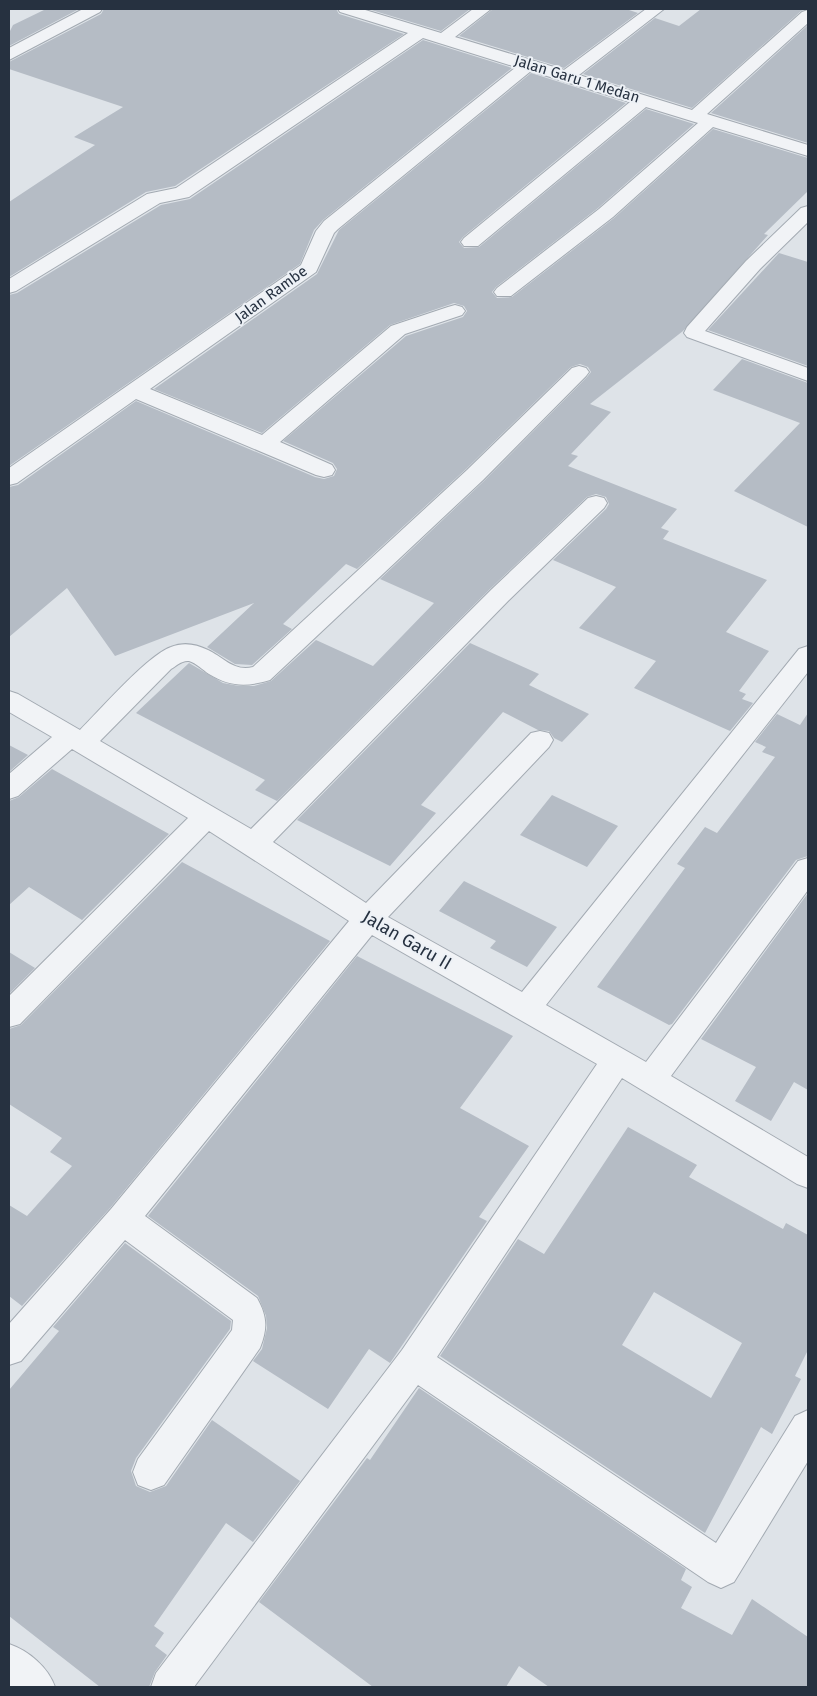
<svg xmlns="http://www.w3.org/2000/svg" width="817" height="1696" font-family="'Fira Sans',sans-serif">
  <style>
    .building { fill: #b5bcc5; fill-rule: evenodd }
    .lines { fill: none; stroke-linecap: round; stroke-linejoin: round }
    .minor-casing { stroke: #a3aab2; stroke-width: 2 }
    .minor { fill: #f1f3f6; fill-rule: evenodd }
    .labels { text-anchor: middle; stroke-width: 4; stroke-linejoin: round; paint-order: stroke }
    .far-street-label { font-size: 15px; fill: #263140; stroke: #edf1f6 }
    .street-label { font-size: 18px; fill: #263140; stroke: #edf1f6 }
  </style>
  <rect width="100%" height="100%" fill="#dee3e8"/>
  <g class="building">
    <polygon points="46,9 79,9 9,46 9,33 13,25"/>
    <polygon points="104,9 336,9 339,14 404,34 175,186 146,192 9,277 9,202 95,145 74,137 123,107 9,69 9,62 101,14"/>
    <polygon points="368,9 470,9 441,31"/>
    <polygon points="493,9 626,9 638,13 564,68 459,36"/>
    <polygon points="701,9 806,9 801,11 692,108 583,74 655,18 679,26"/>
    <polygon points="808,25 808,143 711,113"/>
    <polygon points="423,40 512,68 323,220 314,230 300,264 9,466 9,295 17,293 161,205 190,199"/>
    <polygon points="531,73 626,103 463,237 459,242 464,248 479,247 646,109 694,124 598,208 496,287 492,292 497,298 512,297 614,218 713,129 808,158 808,191 764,234 768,235 683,331 590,404 611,412 571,454 578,456 568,466 677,509 661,528 669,531 663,539 767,580 726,632 769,651 739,691 746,694 742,699 753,703 730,731 634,688 656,661 579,628 616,587 553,560 606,509 609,504 606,497 596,494 587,497 491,588 277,801 255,790 265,780 136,713 189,663 223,683 239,686 254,686 271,681 316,640 373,666 434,603 380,579 484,481 587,377 591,372 588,367 580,364 571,367 466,469 357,569 346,564 283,624 292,629 252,665 235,664 207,647 254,603 115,656 67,588 9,637 9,487 18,485 136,401 315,477 324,479 334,476 337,469 333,463 283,441 406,336 463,317 467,311 464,306 454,303 390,325 262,433 154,389 317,274 339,230"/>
    <polygon points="779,253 808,262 808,366 708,330"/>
    <polygon points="742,359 808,383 808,527 734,491 800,423 713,390"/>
    <polygon points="470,643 539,674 529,685 589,714 562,742 554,738 549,731 538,730 503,712 421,805 436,813 390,866 297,820"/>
    <polygon points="808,713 808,856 796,860 672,1024 669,1025 597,987 685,868 677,864 705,827 717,833 775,757 762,752 766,747 755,742 777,714 800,725"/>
    <polygon points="9,745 28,755 9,772"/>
    <polygon points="52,769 169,834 82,920 29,887 9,905 9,801 19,797"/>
    <polygon points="552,795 618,826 587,867 520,835"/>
    <polygon points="182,862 330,941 110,1208 22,1306 9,1296 9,1205 27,1216 72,1166 50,1152 62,1138 9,1104 9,1029 21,1025"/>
    <polygon points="464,881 557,927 527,967 490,948 496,941 439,911"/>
    <polygon points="808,893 808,1090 794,1082 771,1121 735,1101 756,1067 701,1039"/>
    <polygon points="9,952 35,968 9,994"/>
    <polygon points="357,956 513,1036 460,1108 529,1146 479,1217 487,1221 390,1363 369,1349 328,1409 253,1361 262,1349 267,1328 266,1316 258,1296 148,1216"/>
    <path d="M628 1127 697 1165 689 1177 783 1229 786 1223 808 1235V1350L795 1376 801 1379 772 1434 761 1427 705 1533 440 1356 518 1239 544 1254ZM654 1292 742 1343 711 1398 622 1345Z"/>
    <polygon points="125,1243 231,1321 230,1329 136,1458 131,1471 136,1486 150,1492 166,1486 212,1420 300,1481 253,1542 226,1523 154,1626 164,1633 155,1646 167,1655 155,1672 149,1687 100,1687 9,1616 9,1390 59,1331 53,1327"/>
    <polygon points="419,1388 686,1569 681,1580 692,1587 681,1608 732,1635 752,1599 808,1637 808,1687 549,1687 519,1666 506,1687 373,1687 259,1602 367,1458 370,1460"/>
  </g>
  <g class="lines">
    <defs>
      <g id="minor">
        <polygon points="83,9 102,9 100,12 9,60 9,48"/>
        <polygon points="338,9 362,9 441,33 473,9 491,9 455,37 564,70 646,9 664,9 579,75 692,110 802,12 808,10 808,23 707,114 808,145 808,156 713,127 613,217 511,296 497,296 494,292 497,288 599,209 698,123 646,107 478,246 464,246 461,242 464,238 630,102 531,71 338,229 334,233 316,272 150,389 262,435 391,326 448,307 455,305 462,307 465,311 462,315 405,334 280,442 332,465 335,470 332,475 324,477 316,475 136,399 17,483 9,485 9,468 301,265 316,231 324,221 516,67 423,38 189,197 160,203 16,291 9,293 9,279 147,194 176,188 408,33 340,12"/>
        <polygon points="808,206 808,222 760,269 705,331 808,368 808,381 687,337 684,333 687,327 746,261 801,208"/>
        <path d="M579 366 586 368 589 372 586 376 483 480 270 680C247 687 230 687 209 674 203 670 196 663 189 661 182 660 176 666 171 669L100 741 251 829 492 589 588 498 596 496 604 498 607 503 604 508 508 601 273 842 366 903 531 733 540 731 549 733 553 740 549 747 388 917 522 992 799 649 808 646V672L546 1005 646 1062 798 861 808 858V890L671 1076 808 1157V1188L797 1184 622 1078 437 1357 716 1543 795 1416 808 1410V1461L734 1582 721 1588 708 1582 418 1385 194 1687H151L156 1673 402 1350 597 1064 372 935 145 1216 257 1298C267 1316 268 1328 260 1348L164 1485 151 1490 138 1485 133 1472 138 1459 232 1330 233 1320 125 1240 21 1361 9 1365V1324L111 1209 349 921 209 831 20 1024 9 1027V996L188 818 72 749 18 796 9 799V774L52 737 9 712V691L18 694 80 730C100 710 148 655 171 647 183 642 196 644 208 650 223 657 234 672 253 667L467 470 572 368Z"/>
        <path d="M9 1644C29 1651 48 1667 55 1687H9Z"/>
      </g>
    </defs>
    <use href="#minor" class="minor-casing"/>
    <use href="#minor" class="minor"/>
  </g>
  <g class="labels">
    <g class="far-street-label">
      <text transform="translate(577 79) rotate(17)" y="5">Jalan Garu 1 Medan</text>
      <text transform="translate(271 294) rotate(-36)" y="5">Jalan Rambe</text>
    </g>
    <g class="street-label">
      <text transform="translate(407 940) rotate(30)" y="6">Jalan Garu II</text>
    </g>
  </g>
  <rect width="817" height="1696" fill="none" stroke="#263140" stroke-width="20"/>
</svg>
